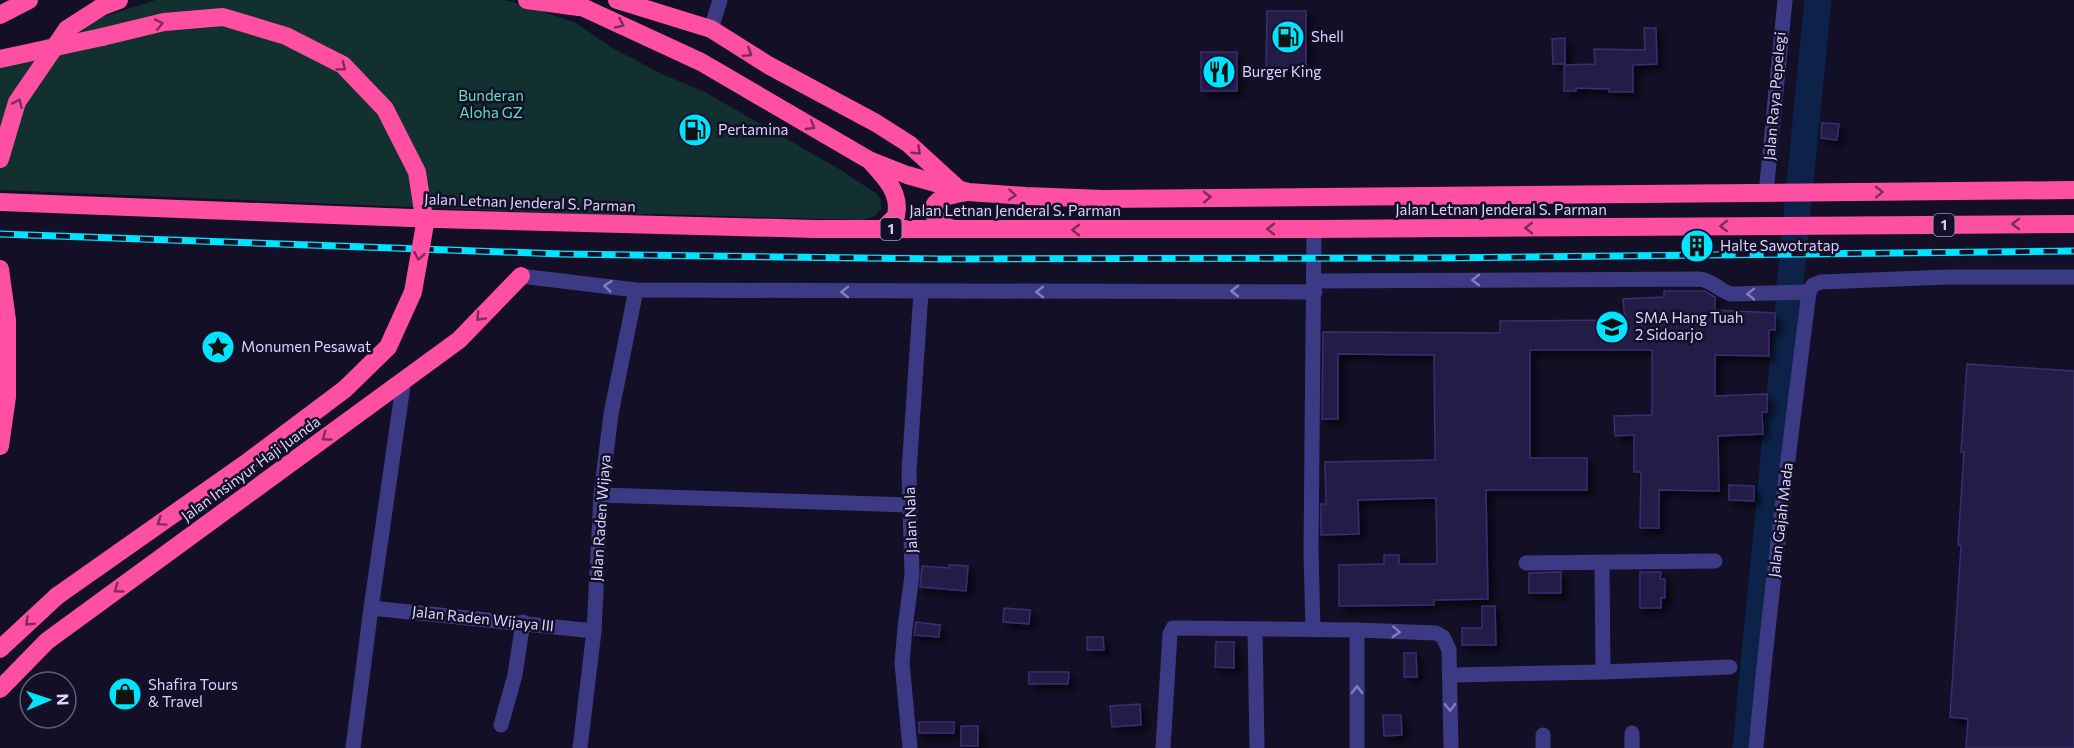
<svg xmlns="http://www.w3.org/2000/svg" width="2074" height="748" font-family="Commissioner,sans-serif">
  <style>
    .green { fill: #12302f }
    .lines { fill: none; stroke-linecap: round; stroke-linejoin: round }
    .river { stroke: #0c2248; stroke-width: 27 }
    .building { fill: #241b47; stroke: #3b2d73; stroke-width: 1.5; filter: url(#shadow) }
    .minor { stroke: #3d3a85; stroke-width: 15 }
    .highway { stroke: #ff4fa3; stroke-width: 18 }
    .rail-casing { stroke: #00e5ff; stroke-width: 7 }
    .rail { stroke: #130f26; stroke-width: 4.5; stroke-dasharray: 14; stroke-linecap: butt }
    .highway-bridge { stroke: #ff4fa3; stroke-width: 18 }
    .oneway { stroke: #7d2c5e }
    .oneway2 { stroke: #837fbc }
    .labels { text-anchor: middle; stroke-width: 5; stroke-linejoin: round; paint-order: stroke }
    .shield { fill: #130f26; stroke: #9e99be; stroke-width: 1.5 }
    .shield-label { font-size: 14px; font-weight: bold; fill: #d9d4ff }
    .poi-label { font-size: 15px; fill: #d9d4ff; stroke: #130f26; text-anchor: start }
    .park-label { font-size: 15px; fill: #5fe0c0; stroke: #130f26 }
    .street-label { font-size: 15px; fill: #d9d4ff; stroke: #130f26 }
  </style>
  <defs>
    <filter id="shadow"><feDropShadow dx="5.5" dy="5.5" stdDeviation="3" flood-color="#0009"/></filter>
  </defs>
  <rect width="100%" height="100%" fill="#130f26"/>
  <polygon class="green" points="156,0 503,0 521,4 576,23 614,49 664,75 703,91 839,169 877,194 881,200 881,209 875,216 862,220 653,214 603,215 0,190 0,57 90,21"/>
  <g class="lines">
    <g class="river">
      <polyline points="1790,285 1818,0"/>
      <polyline points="1746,748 1789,303"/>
    </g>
  </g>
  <g class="building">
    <polygon points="1267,11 1306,11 1306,71 1266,71"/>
    <polygon points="1644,28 1656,28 1657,64 1633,65 1633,92 1609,92 1609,89 1576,88 1576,91 1564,91 1564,65 1595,64 1594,49 1645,50"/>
    <polygon points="1565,38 1565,64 1553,64 1552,39"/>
    <rect x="1201" y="52" width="36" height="39"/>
    <polygon points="1822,123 1839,124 1837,140 1821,138"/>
    <polygon points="1664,291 1705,291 1715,297 1715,310 1775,313 1775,330 1769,330 1769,356 1715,355 1715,396 1767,394 1767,412 1762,412 1763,434 1718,436 1719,491 1659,490 1659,528 1640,528 1641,472 1634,472 1634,435 1615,436 1614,416 1652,415 1652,350 1530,350 1530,458 1587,458 1587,490 1486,490 1488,599 1434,600 1434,605 1339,606 1339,565 1384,564 1384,555 1399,555 1399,564 1437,564 1436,498 1358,500 1359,534 1321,535 1321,504 1326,504 1325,462 1435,460 1434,355 1338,354 1338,419 1322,419 1323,332 1500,333 1500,321 1625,320 1623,299 1664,297"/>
    <polygon points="1967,364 2074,371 2074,748 1966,748 1968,719 1950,717 1961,546 1958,545 1964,452 1961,452"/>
    <polygon points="1729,485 1754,486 1754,501 1729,500"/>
    <polygon points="949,565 968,566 966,591 920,587 922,566 949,568"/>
    <polygon points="1561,572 1561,593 1529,593 1529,573"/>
    <polygon points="1640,572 1661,572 1660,579 1665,579 1665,598 1661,598 1661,608 1640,608"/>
    <polygon points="1482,606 1495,606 1496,645 1462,645 1462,628 1482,628"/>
    <polygon points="1004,608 1030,610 1029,624 1003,622"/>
    <polygon points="916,622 940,625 939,637 914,635"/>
    <polygon points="1087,637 1103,637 1104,650 1087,650"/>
    <polygon points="1216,642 1234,642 1234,668 1215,667"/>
    <polygon points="1404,653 1416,653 1417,677 1404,677"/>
    <polygon points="1029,672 1069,672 1068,684 1029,684"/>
    <polygon points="1140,704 1141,725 1112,727 1110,706"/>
    <polygon points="1383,715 1401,715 1402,735 1384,736"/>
    <rect x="919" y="722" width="35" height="11"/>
    <rect x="961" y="726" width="17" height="20"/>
  </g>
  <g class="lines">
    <g class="minor">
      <polyline points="711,29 720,0"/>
      <polyline points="1766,193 1785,0"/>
      <polyline points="521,276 636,290 1315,292"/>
      <path d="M1315 281 1699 279C1712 280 1718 290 1731 294L1809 292"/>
      <polyline points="601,495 910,505"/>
      <polyline points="1602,562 1603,672"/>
      <polyline points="1526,563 1715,561"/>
      <polyline points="371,608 594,631"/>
      <polyline points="1255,629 1257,748"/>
      <polyline points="1313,629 1311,552 1314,229"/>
      <polyline points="1357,630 1357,748"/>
      <polyline points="1450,675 1603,672 1730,667"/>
      <polyline points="501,725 515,675 523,622"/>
      <polyline points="1632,733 1632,748"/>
      <polyline points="1543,735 1543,748"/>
      <polyline points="353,748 371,608 404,379"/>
      <polyline points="580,748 594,631 601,495 611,414 636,290"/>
      <polyline points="910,748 902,663 905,628 912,575 909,471 921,292"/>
      <polyline points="1163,748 1170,634 1173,628 1176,628 1357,630 1436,633 1443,637 1449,650 1451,748"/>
      <path d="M1756 748C1770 596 1790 444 1809 292L1813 285 1821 282 1948 277H2074"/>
    </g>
    <g class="highway">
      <polyline points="527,0 579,7"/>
      <polyline points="567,0 701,62 869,160 907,175 968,192 1026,196 1103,199 2074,190"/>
      <polyline points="617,0 711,29 768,65 876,123 909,144 956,187"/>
      <polyline points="0,15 29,0"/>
      <polyline points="0,59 102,37"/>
      <path d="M872 163C886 178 901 194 896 216L883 229"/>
      <polyline points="0,202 437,219 814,229 1314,229 2074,224"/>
      <path d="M954 229C940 226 923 210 941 199 948 195 958 194 966 192"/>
      <polyline points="0,269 7,320 7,397 0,446"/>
      <polyline points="0,649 57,596"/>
      <polyline points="0,689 47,641 459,340 521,276"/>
    </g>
    <defs>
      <polyline id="rail" points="0,234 562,254 941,259 1432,258 2074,251"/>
    </defs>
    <use href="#rail" class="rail-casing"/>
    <use href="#rail" class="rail"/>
    <g class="highway-bridge">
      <polyline points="0,159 17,102 67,29 103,6 119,0"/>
      <polyline points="57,596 249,461 345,389 388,347 413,292 425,224 417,172 385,109 343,65 286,36 223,17 164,22 102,37"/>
    </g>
  </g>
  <defs><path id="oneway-chevron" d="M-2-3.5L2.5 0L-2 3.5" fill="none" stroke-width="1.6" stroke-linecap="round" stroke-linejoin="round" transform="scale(1.5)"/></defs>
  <g class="oneway">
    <use href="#oneway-chevron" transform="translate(159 24) rotate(-11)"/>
    <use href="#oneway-chevron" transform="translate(620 24) rotate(25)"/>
    <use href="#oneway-chevron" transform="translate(748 53) rotate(32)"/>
    <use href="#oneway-chevron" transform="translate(342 67) rotate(37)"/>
    <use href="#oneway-chevron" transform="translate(18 103) rotate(-66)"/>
    <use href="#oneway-chevron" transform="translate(811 126) rotate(30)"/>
    <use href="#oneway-chevron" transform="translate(917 151) rotate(43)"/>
    <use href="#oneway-chevron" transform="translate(1879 192) rotate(-1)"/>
    <use href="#oneway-chevron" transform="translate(1012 195) rotate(5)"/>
    <use href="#oneway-chevron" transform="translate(1207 197) rotate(-1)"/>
    <use href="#oneway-chevron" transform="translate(2016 224) rotate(180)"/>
    <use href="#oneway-chevron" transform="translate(1724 226) rotate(180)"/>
    <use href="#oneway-chevron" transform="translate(1529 228) rotate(180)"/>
    <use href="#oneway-chevron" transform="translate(1271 229) rotate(180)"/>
    <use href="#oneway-chevron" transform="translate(1076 230) rotate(180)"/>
    <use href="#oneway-chevron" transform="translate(419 256) rotate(100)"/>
    <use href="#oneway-chevron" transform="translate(480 317) rotate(133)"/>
    <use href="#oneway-chevron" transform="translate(326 437) rotate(144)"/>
    <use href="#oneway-chevron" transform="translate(161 522) rotate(145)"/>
    <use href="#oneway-chevron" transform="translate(118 589) rotate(144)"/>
    <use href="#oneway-chevron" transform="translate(29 622) rotate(137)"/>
  </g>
  <g class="oneway2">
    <use href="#oneway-chevron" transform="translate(1476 280) rotate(180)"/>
    <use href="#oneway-chevron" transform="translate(608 286) rotate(-173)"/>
    <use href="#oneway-chevron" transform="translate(1235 291) rotate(180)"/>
    <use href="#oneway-chevron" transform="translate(845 292) rotate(-180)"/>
    <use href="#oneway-chevron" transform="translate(1040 292) rotate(180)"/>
    <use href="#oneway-chevron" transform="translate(1751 294) rotate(179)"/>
    <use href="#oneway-chevron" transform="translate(1396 632) rotate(3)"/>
    <use href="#oneway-chevron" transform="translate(1357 690) rotate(-90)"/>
    <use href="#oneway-chevron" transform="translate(1450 707) rotate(89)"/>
  </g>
  <defs>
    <symbol id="fuel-disc" viewBox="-11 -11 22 22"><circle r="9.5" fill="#00e5ff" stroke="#130f26"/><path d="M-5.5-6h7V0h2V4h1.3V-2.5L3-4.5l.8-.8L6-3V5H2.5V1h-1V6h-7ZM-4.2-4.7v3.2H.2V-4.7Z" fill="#111"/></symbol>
    <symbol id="restaurant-disc" viewBox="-11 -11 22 22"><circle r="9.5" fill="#00e5ff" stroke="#130f26"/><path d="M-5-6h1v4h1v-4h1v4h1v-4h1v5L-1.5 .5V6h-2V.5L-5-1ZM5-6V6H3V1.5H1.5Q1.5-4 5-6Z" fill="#111"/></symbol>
    <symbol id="building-disc" viewBox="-11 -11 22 22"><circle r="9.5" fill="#00e5ff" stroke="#130f26"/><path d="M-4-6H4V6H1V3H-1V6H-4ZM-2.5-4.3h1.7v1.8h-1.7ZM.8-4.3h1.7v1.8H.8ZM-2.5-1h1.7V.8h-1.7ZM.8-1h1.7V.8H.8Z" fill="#111"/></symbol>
    <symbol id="school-disc" viewBox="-11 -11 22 22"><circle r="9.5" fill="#00e5ff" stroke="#130f26"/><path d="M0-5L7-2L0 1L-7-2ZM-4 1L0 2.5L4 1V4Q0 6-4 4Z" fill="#111"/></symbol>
    <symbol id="sight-disc" viewBox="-11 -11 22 22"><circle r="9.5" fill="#00e5ff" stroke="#130f26"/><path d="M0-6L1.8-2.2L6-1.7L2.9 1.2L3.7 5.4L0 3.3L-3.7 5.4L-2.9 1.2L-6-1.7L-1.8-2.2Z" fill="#111"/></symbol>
    <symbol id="shop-disc" viewBox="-11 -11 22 22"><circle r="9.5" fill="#00e5ff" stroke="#130f26"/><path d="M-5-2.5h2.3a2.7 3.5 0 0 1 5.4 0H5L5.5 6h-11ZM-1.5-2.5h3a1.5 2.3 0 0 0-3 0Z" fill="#111"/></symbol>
  </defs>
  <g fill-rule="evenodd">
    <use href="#fuel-disc" x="1269" y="18" width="38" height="38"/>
    <use href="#restaurant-disc" x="1200" y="53" width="38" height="38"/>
    <use href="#fuel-disc" x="676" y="111" width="38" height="38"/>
    <use href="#building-disc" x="1678" y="227" width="38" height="38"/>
    <use href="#school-disc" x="1593" y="308" width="38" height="38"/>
    <use href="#sight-disc" x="199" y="328" width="38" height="38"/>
    <use href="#shop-disc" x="106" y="675" width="38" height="38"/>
  </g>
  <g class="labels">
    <g class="shield">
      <rect x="1933.5" y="214" width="21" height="22" rx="4.5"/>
      <rect x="880.5" y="218" width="21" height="22" rx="4.5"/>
    </g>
    <g class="shield-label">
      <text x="1944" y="230">1</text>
      <text x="891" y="234">1</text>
    </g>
    <g class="poi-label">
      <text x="1311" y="42">Shell</text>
      <text x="1242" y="77">Burger King</text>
      <text x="718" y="135">Pertamina</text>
      <text x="1720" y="251">Halte Sawotratap</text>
      <text x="1635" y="323">SMA Hang Tuah<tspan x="1635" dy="17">2 Sidoarjo</tspan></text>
      <text x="241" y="352">Monumen Pesawat</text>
      <text x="148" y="690">Shafira Tours<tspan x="148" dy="17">&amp; Travel</tspan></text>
    </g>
    <g class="park-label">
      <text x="491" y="101">Bunderan<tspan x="491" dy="17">Aloha GZ</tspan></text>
    </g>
    <g class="street-label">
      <text transform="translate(1775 96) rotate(-85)" y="5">Jalan Raya Pepelegi</text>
      <text transform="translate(530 203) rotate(2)" y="5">Jalan Letnan Jenderal S. Parman</text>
      <text x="1501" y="215">Jalan Letnan Jenderal S. Parman</text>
      <text x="1015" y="216">Jalan Letnan Jenderal S. Parman</text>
      <text transform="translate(251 469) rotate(-36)" y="5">Jalan Insinyur Haji Juanda</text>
      <text transform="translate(601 518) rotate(-86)" y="5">Jalan Raden Wijaya</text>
      <text transform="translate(911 520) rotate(-92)" y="5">Jalan Nala</text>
      <text transform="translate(1781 520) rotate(-83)" y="5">Jalan Gajah Mada</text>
      <text transform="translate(483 619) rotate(6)" y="5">Jalan Raden Wijaya III</text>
    </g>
  </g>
  <g transform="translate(48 700) rotate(88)"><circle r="28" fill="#130f26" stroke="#625e7d" stroke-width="1.5"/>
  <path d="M0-4.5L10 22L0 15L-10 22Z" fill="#00e5ff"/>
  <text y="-9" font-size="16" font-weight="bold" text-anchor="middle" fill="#d9d4ff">N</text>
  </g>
</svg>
